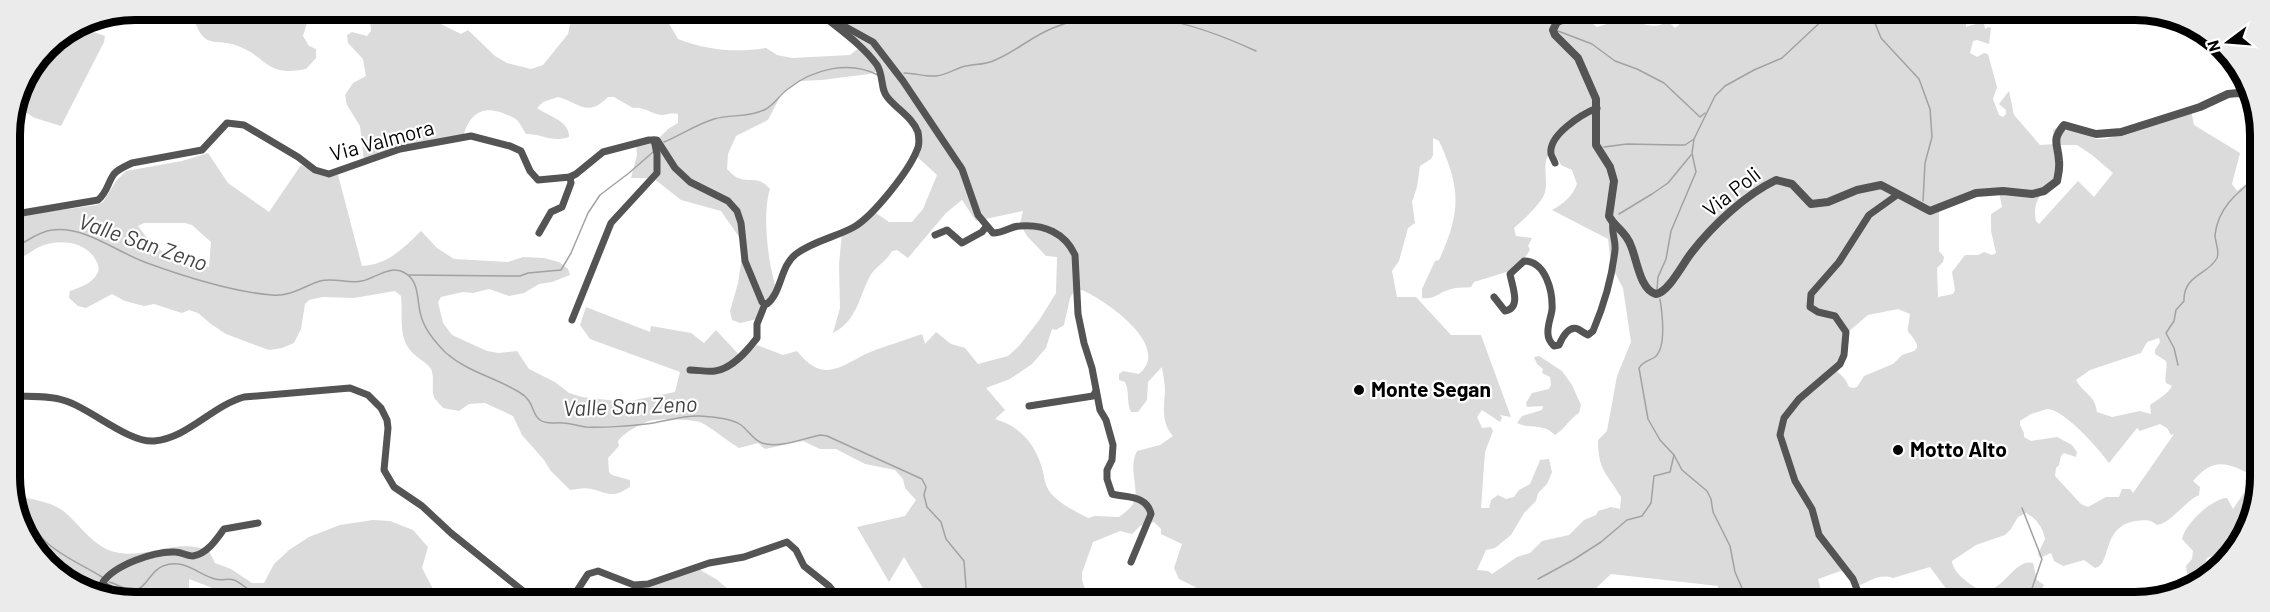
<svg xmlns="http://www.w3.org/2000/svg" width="2270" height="612" font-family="Barlow,sans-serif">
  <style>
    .green { fill: #dbdbdb; fill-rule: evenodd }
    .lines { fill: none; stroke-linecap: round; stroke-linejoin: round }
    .stream { stroke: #a2a2a2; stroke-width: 1.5 }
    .minor { stroke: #545454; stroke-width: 7 }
    .tertiary { stroke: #545454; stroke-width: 8 }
    .poi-dot { fill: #000; stroke: #fff; stroke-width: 2 }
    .labels { text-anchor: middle; stroke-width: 4.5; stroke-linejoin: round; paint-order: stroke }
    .street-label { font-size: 21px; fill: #000; stroke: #fff }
    .poi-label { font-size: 21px; font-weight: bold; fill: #000; stroke: #fff; text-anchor: start }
    .water-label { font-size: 22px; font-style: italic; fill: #434343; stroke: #fff }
    .rim { fill: none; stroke: #000; stroke-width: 8 }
  </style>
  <rect width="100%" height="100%" fill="#fff"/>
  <g class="green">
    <path d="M201 9H304L307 23 303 36 309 46 316 49V58L306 69C265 77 269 58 238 46 214 37 206 51 194 20Z"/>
    <path d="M366 9 426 10 435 21 461 34 468 30 495 56 507 63 531 69 543 65 568 34 573 10H661L678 39C707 50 735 53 766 48L777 55 792 58 850 55 860 47 824 16 828 10 1580 12 1579 14 1597 27C1605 25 1613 21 1621 20 1638 20 1654 32 1668 21L1675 28 1679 25 1680 12 1971 13 1966 20V27L1976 24 1982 13H1985L1988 20 1984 23 1985 29 1989 27 1991 28 1989 44 1977 40 1973 41 1970 53 1977 57 1984 53 1988 54 1997 87 1993 99 1999 115 2003 117 2006 114V110L1999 104 2009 91 2014 115 2040 145 2055 144 2053 130 2063 124 2096 139H2106L2191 110 2194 125 2240 153 2232 184 2237 191 2251 180V188L2258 197 2257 510 2231 549 2207 558 2204 567 2217 570 2212 577 2189 586 2186 566 2192 559 2193 551 2182 539C2185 524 2211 499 2227 498L2233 509 2255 477C2228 463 2215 456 2193 481L2200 487 2199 495C2184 502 2171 523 2157 525 2149 519 2146 520 2136 521 2101 526 2112 565 2095 568L2084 560 2063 566 2054 561 2051 553 2040 558 2038 554 2045 539C2043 528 2036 518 2026 513L2018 517 2011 529 2005 535 1976 545 1952 561C1953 574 1973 587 1984 592 2006 588 2015 559 2033 563L2037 580 2044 585 2035 603 1967 602 1958 596 1954 597 1950 594 1930 567 1893 578C1880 573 1870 581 1858 586L1846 569 1818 579 1824 602H1712L1715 598 1718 586 1611 574 1591 593 1564 602 1192 601 1197 592 1195 587 1179 579 1174 568 1182 544 1161 534V529L1154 522 1140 526 1132 534 1120 531 1093 542 1082 573V580L1089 601 930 600 904 557 889 582 857 527 905 516 916 500 905 488 903 479 895 470 865 464 836 449H820L803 441 765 449 758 443 739 448C727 441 711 427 700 422 690 419 660 418 649 421 638 425 625 432 618 441L619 446 608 458 609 472 612 475 630 480V487C611 499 609 493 591 489 584 487 577 489 570 490L551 471 544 460 522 435 513 416 485 403 469 404 459 411 443 408C441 405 436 401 434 397 431 389 435 378 431 369 427 362 416 358 410 350 398 335 403 314 401 296L395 291 354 298 323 297 309 300 305 304 301 329 294 343 282 348 269 350 226 334 211 324 198 313 189 310 182 313 154 304 144 306 125 301 112 294 86 308 78 306 69 298 70 291C81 287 91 284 97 274 101 267 97 263 94 257 82 240 56 239 39 247 27 253 24 260 10 258V217L97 205 103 202 116 181 126 171 182 161 208 153 228 183 269 212 301 165 324 176 338 175 362 266C387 265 404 248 421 231L437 248 454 259 508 262 523 257 544 258 559 262 568 269 570 275 552 282 539 284 524 293 509 296 489 289 473 293 463 292 441 297 438 302 443 323 452 335 487 351 499 353 517 351 529 369 555 382 569 393 582 397 625 402 675 392 680 372 590 339 580 325 586 307 650 332 651 326 691 333 704 343 716 330 742 358 757 345 783 355 797 351C827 389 845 360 878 349 893 344 908 339 922 334L925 344 936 332 951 344 965 348 978 364 1008 356 1019 346 1040 319 1056 293 1057 257 1046 256 1027 236 1020 224 1023 211 976 221 962 200 946 213 908 258 897 250 892 251C887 261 876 266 870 276 859 297 857 321 833 333L840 308 839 264 842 233 873 211 889 222H912L923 209 937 175 913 153 918 141 910 125 892 105 878 71 869 74 822 80 800 81 782 93 768 120 736 136 728 154 727 169C730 172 735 177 738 178 751 183 758 175 770 189 762 214 768 263 776 288L757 319 740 323 732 320 730 311 738 283 744 244 721 211 681 200 653 178H631L637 155 636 143 658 139 668 129 678 123V114C672 113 668 114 663 115 653 115 644 106 633 108L614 97H608C587 118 580 103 558 97L543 102 537 108C548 116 570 121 569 137 552 143 543 134 526 134 523 130 521 125 518 121 514 117 510 116 505 114 482 104 468 115 463 138L364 161 360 126 347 105 345 95 353 83 366 76 363 59 348 43 347 35 352 32 367 36 371 31 370 21ZM1433 138 1439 141C1461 188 1461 212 1439 260L1435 261 1422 289V298C1435 300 1439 292 1451 289 1457 287 1464 288 1471 287L1474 282 1516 269C1520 261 1527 257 1530 249L1528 246 1532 238 1516 236 1514 228C1523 220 1538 207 1544 195 1550 181 1539 160 1553 150L1561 165 1572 170 1577 184C1572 197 1564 203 1552 210L1608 239 1611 265 1623 288 1631 342 1617 376 1607 431 1598 440C1598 471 1607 473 1621 497L1620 509 1611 507 1598 511 1596 515 1584 520 1569 535 1542 541 1530 553 1517 557 1492 574 1488 571 1477 570 1486 550 1495 548 1511 535 1524 513 1536 501 1538 493 1547 484 1552 472 1549 459 1540 460 1530 484 1519 490 1514 497 1506 499 1498 495 1491 500 1489 508H1481L1485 452 1493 431 1491 427 1482 428 1477 417 1482 410 1500 422 1502 418 1500 415 1511 417 1481 335H1451L1416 297H1397L1392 271 1399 261 1408 228 1415 223 1412 202 1417 187 1420 166 1431 159 1433 155ZM2056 145H2077L2092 155 2113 173 2094 197 2078 181 2039 224 2036 221C2031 199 2046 188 2060 174ZM1999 192 2002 207 1991 214V231L1996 253 1992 255 1984 252 1978 255H1965L1952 272 1955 290 1953 294 1938 297 1937 268 1943 262 1944 257 1939 251V208L1979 194ZM144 223H185L192 225 211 242 209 267C179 266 155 251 138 226ZM1082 290C1105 300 1173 346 1139 374L1123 371 1119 374V380L1125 382C1130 392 1126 402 1131 412H1138L1147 400 1148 382 1162 367C1163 375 1165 383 1165 391 1164 408 1161 423 1173 436L1160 445 1137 451C1127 470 1141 490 1133 504 1130 509 1123 514 1119 517L1095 516 1088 518C1075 511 1053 501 1047 487 1044 481 1044 474 1042 468 1035 444 1020 426 995 419L1005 410 986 388 1010 379 1032 364 1046 348 1052 329 1056 330 1064 325 1070 298 1074 291ZM1898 309 1910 314C1907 339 1905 324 1917 344V348L1914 351 1902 355 1893 364 1864 376 1857 387 1853 388 1849 387 1845 379 1835 369 1847 346 1848 332 1868 315ZM2159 338 2160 342 2155 350V354L2166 361C2168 369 2164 376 2166 383L2172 386C2169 393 2157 400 2150 405L2151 414 2140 411 2112 417 2097 412C2095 395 2084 394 2076 380L2090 370 2141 353 2147 342ZM2047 409C2064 409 2099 449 2109 463L2137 428 2140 431 2160 424 2167 428 2171 435 2174 434 2133 493 2130 489H2122L2119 497H2106L2088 507 2081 504 2055 476 2056 468 2059 465 2061 456 2064 453 2076 457 2077 452 2072 445 2057 437 2031 441 2024 437V433L2020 425V421L2031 414Z"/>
    <polygon points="76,26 105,36 104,42 61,126 35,118 14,106 19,86 46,45"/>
    <path d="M1539 356 1562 371 1572 385 1581 405 1579 413C1569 419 1565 429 1555 435 1542 422 1531 430 1517 423L1522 416 1542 410 1543 406 1527 407 1526 403 1532 393 1549 389 1551 385 1550 377 1542 373 1543 369 1537 364 1534 357Z"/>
    <path d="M11 485 18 496C33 500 49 501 62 510 79 523 94 548 115 552 148 560 176 537 209 551L215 563 231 569 252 583H264L274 564 289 550 309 537 340 525 373 520 390 521 413 530 428 547 422 568 432 587 433 599H241L189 579V599H102L40 561 11 502Z"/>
    <polygon points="695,567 716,579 741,600 648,600 648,584"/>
  </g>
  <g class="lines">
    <g class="stream">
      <polyline points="1871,13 1881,38 1919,79 1930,109 1932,137 1925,163 1923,201"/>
      <polyline points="1558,31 1592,44 1615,61 1637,69 1664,83 1700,117 1705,113"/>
      <path d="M904 73C915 73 926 77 936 76 946 75 953 70 962 67 972 64 984 65 993 61 1014 53 1032 36 1053 28 1121 0 1193 22 1256 51"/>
      <path d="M664 142C681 135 697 124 714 119 730 114 748 118 764 110 775 105 779 95 788 89 813 69 849 60 878 75"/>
      <polyline points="1604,147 1627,144 1677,145 1685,145 1694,139"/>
      <polyline points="1619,214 1652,194 1668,183 1691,155"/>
      <path d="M10 249C25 244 36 232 52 230 86 226 116 252 147 263 183 276 233 292 272 295 290 297 304 286 320 281 334 277 348 284 362 281 376 278 391 264 405 273 421 282 416 304 422 319 426 331 437 344 446 353 468 372 494 377 519 392 535 401 531 414 540 420 546 425 556 422 563 423 570 423 578 426 586 427 601 428 630 426 646 424 664 422 682 415 700 416 712 417 731 418 741 425 748 430 753 440 762 443 780 449 803 438 821 435L827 436 922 479 926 487 924 495 927 507 941 522 946 539 964 561 966 587 969 600"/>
      <polyline points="409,275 520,276 528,273 561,270 571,253 588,213 600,195 629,173 653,152"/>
      <polyline points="1657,289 1658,277 1666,259 1671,231 1696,172 1692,153 1694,139 1715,96 1725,86 1754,70 1782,58 1827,16 1840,13"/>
      <path d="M1660 299C1662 312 1667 347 1655 357 1649 361 1643 361 1639 368L1648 419 1660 440 1674 455 1682 470 1707 491 1711 499 1713 512 1730 546 1735 572 1748 602"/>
      <path d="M2178 365 2174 348 2166 333 2174 321 2176 310 2184 301C2183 275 2208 275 2217 258 2220 251 2215 242 2215 235 2218 207 2238 192 2258 176"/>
      <polyline points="2022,508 2042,559 2027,603"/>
      <path d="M20 520C32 523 37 533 45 541 62 557 83 565 102 577"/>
      <polyline points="1538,579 1573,560 1601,542 1627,520 1642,516 1651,503 1654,476 1670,472 1674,455"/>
      <path d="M109 582C116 584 123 588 131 590 146 592 149 571 163 566 185 558 197 574 215 579 222 581 228 578 234 580 238 581 256 595 259 599"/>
    </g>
    <g class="minor">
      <path d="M838 27 844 26 873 42 903 81 962 169 978 215 993 233C1004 233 1011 226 1020 226 1044 224 1065 233 1075 255L1078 314 1084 343 1092 368 1100 410 1106 420 1113 445 1112 460 1107 470V479L1112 494C1127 498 1147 495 1151 514L1131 562"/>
      <path d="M1555 163C1554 160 1552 157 1551 154 1548 135 1582 114 1597 108"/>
      <path d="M10 215 98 200C107 193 108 182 114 174 118 169 126 166 132 163L202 150 227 123 244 125 298 157 315 170 329 174 400 149 471 136 510 146 521 151 530 171 538 180 570 177 576 174 603 152 649 140H657L675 168 690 182 728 201 737 211 741 223 745 261 762 302 767 304C782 292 780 266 796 254 813 241 836 237 854 227 873 216 909 171 917 150 920 145 919 138 918 132 912 117 898 110 888 98 880 90 884 76 877 65 861 43 836 27 816 10"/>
      <polyline points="539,233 551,212 562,207 571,183 570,177"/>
      <polyline points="935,235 947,230 962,243 982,232 986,227"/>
      <path d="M1494 297 1505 311C1522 308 1512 286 1510 274L1524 261C1546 261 1553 292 1552 310 1551 317 1547 326 1548 334 1548 339 1550 342 1554 346L1559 345C1562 338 1568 325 1578 329 1581 331 1584 333 1588 335L1593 331C1604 305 1612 278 1615 250 1616 241 1611 231 1613 223"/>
      <polyline points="572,320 611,223 657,173 657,154 654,140"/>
      <path d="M690 370C698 370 707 372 715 371 732 369 747 351 757 338V324L765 304"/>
      <path d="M11 396C29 397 48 395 66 401 91 409 129 443 154 441 188 438 212 406 244 397L350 388 368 395 381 408 387 420 388 428 384 470 394 487 422 506 451 533 533 599 539 600"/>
      <polyline points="1029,406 1093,396 1096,391"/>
      <path d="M131 599 105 586 103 582C115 565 154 551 175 552 181 552 187 556 193 556 207 554 217 539 224 529L258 523"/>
      <polyline points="571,600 588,574 598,571 634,585 648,584 709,563 744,557 787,542 796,550 804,566 829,586 840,600"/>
      <polyline points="1862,602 1853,579 1819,535 1812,509 1795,481 1780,435 1784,418 1799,399 1840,364 1844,355 1846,332 1835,316 1818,312 1810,307 1811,294 1839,262 1869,215 1897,195"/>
    </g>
    <path class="tertiary" d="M1581 12 1557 22 1553 30 1555 35 1578 58 1596 99V145L1610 167 1614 181 1609 216C1614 227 1626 231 1631 246 1637 260 1640 290 1656 294 1669 292 1683 263 1692 252 1713 225 1745 195 1776 180L1792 184 1811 204 1828 202 1857 190 1881 185 1930 211 1976 193 2003 191 2032 194 2044 191 2057 181C2058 175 2060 168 2059 161 2058 143 2051 141 2064 125L2096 134 2121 132 2200 107 2228 94 2238 93 2252 97"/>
  </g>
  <g class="poi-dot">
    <circle cx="1359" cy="390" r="6"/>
    <circle cx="1898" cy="450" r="6"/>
  </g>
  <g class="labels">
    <g class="street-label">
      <text transform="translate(382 141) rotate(-15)" y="7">Via Valmora</text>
      <text transform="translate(1732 192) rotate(-38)" y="7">Via Poli</text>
    </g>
    <g class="poi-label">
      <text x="1371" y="397">Monte Segan</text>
      <text x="1910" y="457">Motto Alto</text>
    </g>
    <g class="water-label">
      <text transform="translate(143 242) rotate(19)" y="8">Valle San Zeno</text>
      <text transform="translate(630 406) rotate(-2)" y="8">Valle San Zeno</text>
    </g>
  </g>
  <path d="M0 0H2270V612H0ZM135 20H2135A115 115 0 0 1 2250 135V477A115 115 0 0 1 2135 592H135A115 115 0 0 1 20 477V135A115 115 0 0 1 135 20Z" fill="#ebebeb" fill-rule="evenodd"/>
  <path class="rim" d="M135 20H2135A115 115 0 0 1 2250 135V477A115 115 0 0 1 2135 592H135A115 115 0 0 1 20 477V135A115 115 0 0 1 135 20Z"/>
  <g transform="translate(2228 42) rotate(254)" stroke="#ffffff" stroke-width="4.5" paint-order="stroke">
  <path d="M0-4.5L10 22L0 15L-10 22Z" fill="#000000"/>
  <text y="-9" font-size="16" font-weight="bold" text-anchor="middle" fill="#000000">N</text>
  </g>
</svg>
